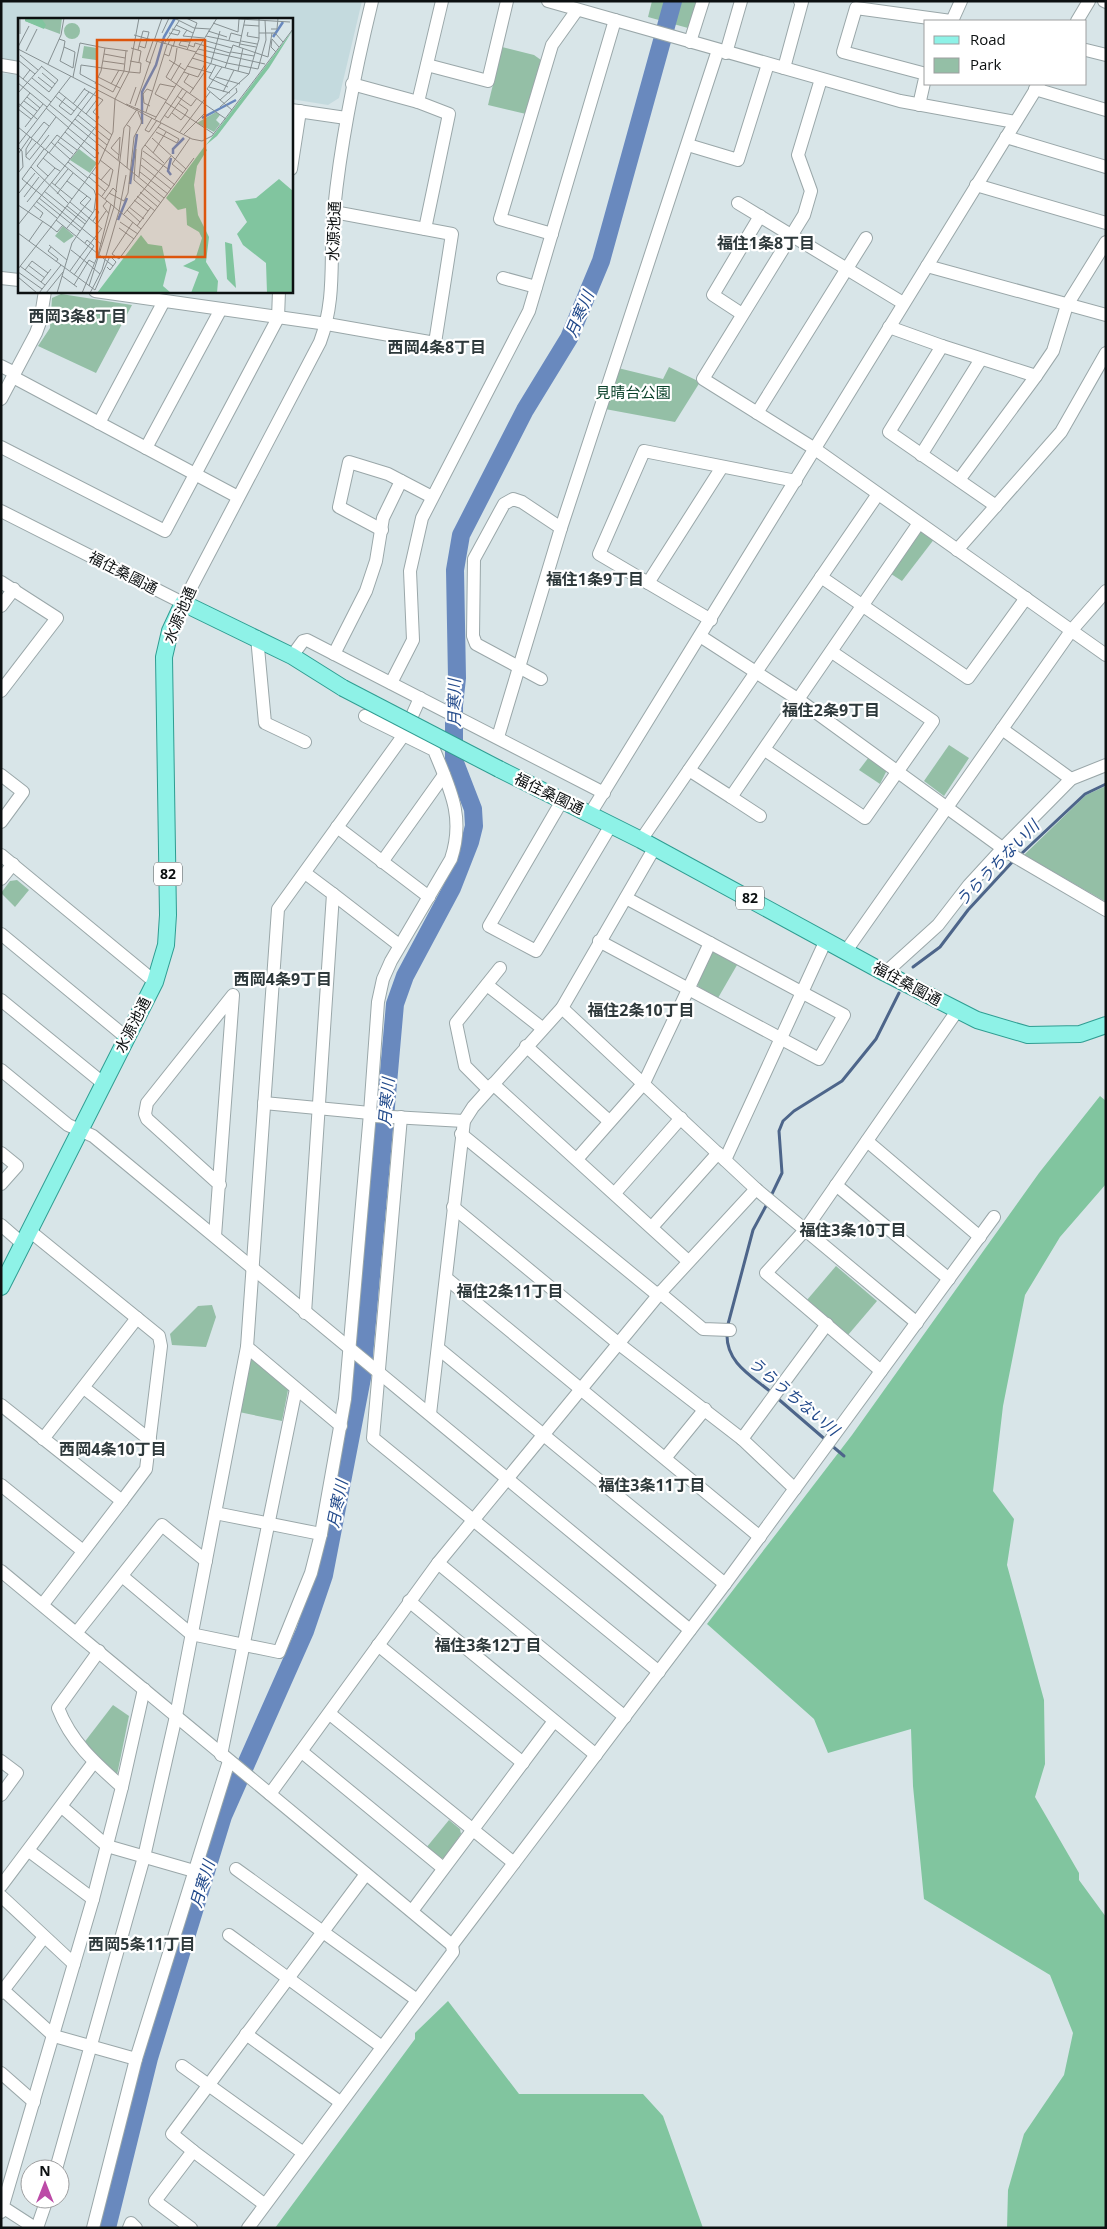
<svg xmlns="http://www.w3.org/2000/svg" width="1107" height="2229" font-family="'Open Sans','Noto Sans JP',sans-serif">
  <style>
    .built { fill: #c4dade }
    .green { fill: #94bfa6 }
    .forest { fill: #81c59f }
    .lines { fill: none; stroke-linecap: round; stroke-linejoin: round }
    .stream { stroke: #4d658a; stroke-width: 3 }
    .river { stroke: #6989be; stroke-width: 18 }
    .minor-casing { stroke: #9aa7a9; stroke-width: 14 }
    .major-casing { stroke: #2f9d92; stroke-width: 18 }
    .minor { stroke: #fff; stroke-width: 12 }
    .major { stroke: #8ef2e7; stroke-width: 16 }
    .major-bridge-casing { stroke: #2f9d92; stroke-width: 18; stroke-linecap: butt }
    .major-bridge { stroke: #8ef2e7; stroke-width: 16 }
    .labels { text-anchor: middle; stroke-width: 4.5; stroke-linejoin: round; paint-order: stroke }
    .shield { fill: #fff; stroke: #555858; stroke-width: 1 }
    .shield-label { font-size: 14px; font-weight: bold; fill: #0c1011 }
    .street-label { font-size: 15px; fill: #0c1011; stroke: #fff }
    .park-label { font-size: 15px; fill: #0a422a; stroke: #fff }
    .neighbourhood-label { font-size: 16px; font-weight: bold; fill: #2e393b; stroke: #fff }
    .water-label { font-size: 16px; font-style: italic; fill: #224a8b; stroke: #fff }
    .inset-river { fill: none; stroke: #6989be; stroke-width: 2.5 }
    .inset-road { fill: none; stroke: #869092; stroke-width: 1 }
    .view { fill: #dd550c; fill-opacity: 0.15; stroke: #dd550c; stroke-width: 2.5 }
    .inset-edge { fill: none; stroke: #0c1011; stroke-width: 2.5 }
  </style>
  <rect width="100%" height="100%" fill="#d8e5e8"/>
  <g class="built">
    <polygon points="1,1 362,1 339,98 328,105 291,99 291,19 19,19 19,61 1,59"/>
    <polygon points="1,73 19,75 19,275 1,272"/>
  </g>
  <g class="green">
    <polygon points="652,1 698,1 688,28 648,17"/>
    <polygon points="502,47 534,55 541,60 526,114 488,105"/>
    <polygon points="61,294 132,305 96,373 38,346 50,328 52,298"/>
    <polygon points="669,367 700,382 675,422 605,409 618,368 663,379"/>
    <polygon points="921,526 935,538 902,581 888,572"/>
    <polygon points="949,745 969,758 944,796 924,781"/>
    <polygon points="869,757 886,767 886,772 880,784 859,770"/>
    <polygon points="1106,786 1106,902 1024,855 1086,795"/>
    <polygon points="17,880 29,890 15,907 1,893 10,881"/>
    <polygon points="714,952 737,965 718,998 699,987 696,983 710,953"/>
    <polygon points="836,1266 877,1301 848,1335 807,1300"/>
    <polygon points="212,1305 216,1317 206,1347 172,1345 170,1334 198,1306"/>
    <polygon points="248,1351 289,1385 282,1421 239,1412"/>
    <polygon points="113,1705 129,1716 117,1775 83,1744"/>
    <polygon points="449,1820 460,1829 461,1834 444,1858 439,1858 426,1848"/>
  </g>
  <g class="forest">
    <polygon points="1100,1096 1106,1101 1106,1184 1060,1237 1025,1295 1003,1406 993,1491 1014,1519 1007,1565 1044,1700 1045,1764 1035,1797 1079,1873 1079,1880 1106,1917 1106,2228 1007,2228 1008,2190 1024,2134 1064,2075 1073,2033 1050,1975 924,1899 913,1786 911,1729 828,1753 814,1719 707,1624 852,1435 1039,1173"/>
    <polygon points="448,2001 519,2094 643,2094 663,2116 703,2228 275,2228 415,2039 415,2033"/>
  </g>
  <g class="lines">
    <g class="stream">
      <polyline points="1020,855 1085,794 1106,784"/>
      <polyline points="913,967 940,947 968,910 1015,859"/>
      <polyline points="770,1198 782,1173 779,1131 783,1121 794,1111 842,1081 876,1039 899,993"/>
      <polyline points="727,1328 753,1230 767,1204"/>
      <path d="M727 1334C726 1363 752 1376 772 1393"/>
      <polyline points="776,1397 827,1441"/>
      <polyline points="831,1445 844,1456"/>
    </g>
    <polyline class="river" points="107,2228 149,2058 223,1816 305,1631 324,1575 362,1378 395,1004 405,976 452,888 470,842 474,826 473,809 454,760 454,705 457,678 455,570 461,535 525,410 569,338 601,261 673,1"/>
    <defs>
      <g id="minor">
        <polyline points="548,1 900,101 1015,122"/>
        <polyline points="1104,1 1106,2"/>
        <polyline points="952,21 961,1"/>
        <polyline points="1077,21 1089,1"/>
        <polyline points="690,42 703,1"/>
        <polyline points="1086,50 1106,55"/>
        <polyline points="726,53 741,1"/>
        <polyline points="1,65 19,68"/>
        <polyline points="427,65 488,81 507,1"/>
        <polyline points="784,68 802,2 800,1"/>
        <polyline points="821,79 798,155 811,191 804,215 703,379 815,449 1106,655"/>
        <polyline points="352,84 418,102 449,114 425,229"/>
        <polyline points="1035,89 1106,110"/>
        <polyline points="418,102 442,1"/>
        <polyline points="919,105 926,74 843,52 856,8 951,21"/>
        <polyline points="291,110 346,118"/>
        <polyline points="1006,137 1106,167"/>
        <polyline points="688,145 738,160 768,64"/>
        <polyline points="291,169 300,111"/>
        <polyline points="976,185 1106,223"/>
        <polyline points="738,203 903,303"/>
        <polyline points="552,234 500,219 552,45 577,10"/>
        <polyline points="927,266 1106,315"/>
        <polyline points="1,278 19,280"/>
        <polyline points="503,278 536,287"/>
        <polyline points="95,291 327,324 435,343 452,234 334,212"/>
        <polyline points="742,314 713,295 760,216"/>
        <polyline points="889,327 942,346 889,432 996,506"/>
        <polyline points="942,346 1036,376 1053,351 1067,305 1106,242"/>
        <polyline points="1,366 15,373"/>
        <polyline points="13,377 238,497"/>
        <polyline points="1,399 36,333 40,322 45,291"/>
        <polyline points="757,413 866,238"/>
        <polyline points="99,423 164,301"/>
        <polyline points="1,447 165,531 278,318 279,291"/>
        <polyline points="146,448 221,309"/>
        <polyline points="921,455 981,359"/>
        <polyline points="959,480 1036,376"/>
        <path d="M1 511 183 603 320 342C337 296 329 257 334 210 341 139 355 71 372 1"/>
        <polyline points="382,530 339,507 349,462 388,474 432,497"/>
        <polyline points="957,550 1061,432 1106,353"/>
        <polyline points="821,577 968,678 1026,598"/>
        <polyline points="1,582 57,618 1,691"/>
        <polyline points="648,583 722,467"/>
        <polyline points="1,606 14,589"/>
        <polyline points="711,620 599,554 644,451 796,481"/>
        <polyline points="700,636 799,700 1012,855 1106,910"/>
        <polyline points="257,637 265,723 305,742"/>
        <polyline points="334,654 366,591 376,561 383,518 401,481"/>
        <polyline points="292,656 303,641 307,640 604,793"/>
        <polyline points="541,679 476,644 473,636 474,559 504,504 513,499 522,502 561,528"/>
        <polyline points="391,683 413,640 410,571 422,518 529,311 615,20"/>
        <polyline points="1002,729 1071,779"/>
        <polyline points="498,737 561,528 718,50"/>
        <polyline points="765,750 865,818 933,721 832,652"/>
        <polyline points="689,770 731,797 919,523"/>
        <polyline points="1,775 23,792 1,822"/>
        <polyline points="731,797 760,816"/>
        <polyline points="563,799 489,926 536,951 611,825"/>
        <polyline points="590,814 1039,84"/>
        <polyline points="337,827 429,897"/>
        <polyline points="641,840 878,494"/>
        <polyline points="1,855 155,982"/>
        <polyline points="382,862 444,775"/>
        <polyline points="305,873 333,894 305,1313"/>
        <polyline points="1,879 13,864"/>
        <polyline points="333,894 399,945"/>
        <polyline points="1,934 127,1038"/>
        <polyline points="599,941 819,1059 844,1015 626,898"/>
        <polyline points="846,951 1071,631 1106,591"/>
        <polyline points="885,973 938,925 969,885 1003,848 1071,779 1106,765"/>
        <polyline points="487,985 542,1028"/>
        <polyline points="1,1000 104,1084"/>
        <polyline points="562,1008 756,1189 917,1323"/>
        <polyline points="526,1046 609,1121"/>
        <polyline points="1,1070 68,1125 93,1136 690,1630"/>
        <polyline points="493,1084 688,1261"/>
        <polyline points="488,1089 465,1066 456,1023 500,968"/>
        <polyline points="264,1103 370,1113 374,1116 464,1121"/>
        <polyline points="401,1117 373,1438 659,1672"/>
        <polyline points="461,1134 654,1292 660,1293 703,1329 730,1330"/>
        <polyline points="867,1141 980,1237"/>
        <polyline points="1,1153 17,1166 1,1184"/>
        <polyline points="577,1159 644,1083 710,943"/>
        <polyline points="725,1160 826,940"/>
        <polyline points="836,1185 949,1279"/>
        <polyline points="615,1193 681,1118"/>
        <polyline points="453,1207 619,1344 742,1439 795,1489"/>
        <polyline points="1,1225 24,1245"/>
        <polyline points="652,1227 718,1153"/>
        <polyline points="31,1232 159,1336 161,1346 146,1469 122,1501"/>
        <polyline points="215,1236 233,995 147,1103 145,1114 147,1119 220,1185"/>
        <polyline points="446,1278 760,1537"/>
        <polyline points="247,1347 341,1426"/>
        <polyline points="439,1349 725,1584"/>
        <polyline points="881,1371 766,1273 805,1230 957,1011"/>
        <polyline points="84,1388 150,1440"/>
        <polyline points="1,1405 122,1501 43,1604"/>
        <polyline points="430,1414 464,1121 473,1107 562,1008 655,847"/>
        <polyline points="43,1439 137,1318"/>
        <polyline points="742,1439 827,1324"/>
        <polyline points="666,1457 705,1409"/>
        <polyline points="1,1485 83,1551"/>
        <polyline points="215,1513 321,1534"/>
        <polyline points="438,1563 625,1717"/>
        <polyline points="1,1571 452,1945 725,1584 994,1217"/>
        <path d="M122 1576 191 1634 279 1652 311 1573 321 1534 345 1399 370 1113 378 1002 383 979 391 961 451 859C465 817 450 789 434 750L365 716"/>
        <polyline points="409,1601 596,1755"/>
        <polyline points="77,1632 162,1525 206,1561"/>
        <polyline points="378,1645 523,1763"/>
        <path d="M99 1651 58 1708C71 1742 95 1763 122 1787"/>
        <polyline points="330,1714 514,1863"/>
        <polyline points="302,1752 443,1868"/>
        <polyline points="221,1755 296,1389"/>
        <polyline points="1,1761 17,1773 1,1795"/>
        <polyline points="270,1794 438,1563 660,1293 756,1189"/>
        <polyline points="62,1807 107,1846 194,1871"/>
        <polyline points="29,1851 93,1899"/>
        <polyline points="236,1869 417,2000"/>
        <polyline points="1,1886 94,1762"/>
        <polyline points="1,1896 74,1964"/>
        <polyline points="412,1911 554,1721"/>
        <polyline points="229,1935 382,2047"/>
        <polyline points="3,1990 54,2036 136,2059"/>
        <polyline points="1,1993 44,1937"/>
        <polyline points="246,2034 340,2102"/>
        <polyline points="182,2066 302,2152"/>
        <polyline points="1,2073 34,2102"/>
        <polyline points="193,2151 264,2204"/>
        <polyline points="56,2169 144,1857 176,1716 247,1347 278,909 403,736 420,698"/>
        <polyline points="1,2206 35,2228"/>
        <polyline points="1,2212 93,1899 122,1787 144,1689"/>
        <polyline points="37,2228 47,2199"/>
        <polyline points="93,2228 136,2059 229,1761"/>
        <polyline points="129,2228 131,2223 136,2228"/>
        <polyline points="191,2228 155,2201 193,2151 172,2134 366,1874"/>
        <polyline points="248,2228 453,1952 452,1945"/>
      </g>
      <g id="major">
        <polyline points="499,769 641,840 885,973 977,1020 1028,1035 1080,1034 1106,1025"/>
        <polyline points="1,1287 155,982 166,945 168,915 164,657 170,631 183,603 292,656 343,688"/>
      </g>
    </defs>
    <use href="#minor" class="minor-casing"/>
    <use href="#major" class="major-casing"/>
    <use href="#minor" class="minor"/>
    <use href="#major" class="major"/>
    <defs>
      <polyline id="major-bridge" points="343,688 499,769"/>
    </defs>
    <use href="#major-bridge" class="major-bridge-casing"/>
    <use href="#major-bridge" class="major-bridge"/>
  </g>
  <g class="labels">
    <g class="shield">
      <rect x="154" y="862.5" width="28" height="23" rx="4"/>
      <rect x="736" y="886.5" width="28" height="23" rx="4"/>
    </g>
    <g class="shield-label">
      <text x="168" y="879">82</text>
      <text x="750" y="903">82</text>
    </g>
    <g class="street-label">
      <text transform="translate(334 231) rotate(-88)" y="5">水源池通</text>
      <text transform="translate(123 573) rotate(27)" y="5">福住桑園通</text>
      <text transform="translate(180 615) rotate(-67)" y="5">水源池通</text>
      <text transform="translate(549 794) rotate(26)" y="5">福住桑園通</text>
      <text transform="translate(907 984) rotate(28)" y="5">福住桑園通</text>
      <text transform="translate(133 1025) rotate(-63)" y="5">水源池通</text>
    </g>
    <g class="park-label">
      <text x="633" y="398">見晴台公園</text>
    </g>
    <g class="neighbourhood-label">
      <text x="766" y="249">福住1条8丁目</text>
      <text x="78" y="322">西岡3条8丁目</text>
      <text x="437" y="353">西岡4条8丁目</text>
      <text x="595" y="585">福住1条9丁目</text>
      <text x="831" y="716">福住2条9丁目</text>
      <text x="283" y="985">西岡4条9丁目</text>
      <text x="641" y="1016">福住2条10丁目</text>
      <text x="853" y="1236">福住3条10丁目</text>
      <text x="510" y="1297">福住2条11丁目</text>
      <text x="113" y="1455">西岡4条10丁目</text>
      <text x="652" y="1491">福住3条11丁目</text>
      <text x="488" y="1651">福住3条12丁目</text>
      <text x="142" y="1950">西岡5条11丁目</text>
    </g>
    <g class="water-label">
      <text transform="translate(579 314) rotate(-67)" y="6">月寒川</text>
      <text transform="translate(454 703) rotate(-90)" y="6">月寒川</text>
      <text transform="translate(997 863) rotate(-46)" y="6">うらうちない川</text>
      <text transform="translate(386 1102) rotate(-85)" y="6">月寒川</text>
      <text transform="translate(794 1396) rotate(40)" y="6">うらうちない川</text>
      <text transform="translate(337 1504) rotate(-79)" y="6">月寒川</text>
      <text transform="translate(202 1884) rotate(-73)" y="6">月寒川</text>
    </g>
  </g>
  <g transform="translate(18 18)">
    <rect width="275" height="275" fill="#d8e5e8"/>
    <path d="M7 0H44L42 16 7 3ZM46 13a8 8 0 1 1 16 0a8 8 0 1 1-16 0ZM66 28 79 30 78 42 64 40ZM198 94 202 97 198 102 202 106 196 114 179 105ZM61 131 79 145 72 155 52 142ZM45 208 56 218 46 225 37 218Z" fill="#94bfa6"/>
    <path d="M7 0H23L28 7 26 11 7 3ZM275 12 251 50 199 118 188 127ZM186 129 189 132 179 148 176 167 180 197 191 219 188 244 200 263 199 275H173L181 254 165 248 177 242 184 220 181 214 169 207 168 190 160 192 148 180ZM261 161 275 173V275H249L248 245 225 227 219 216 229 204 217 183 238 180ZM123 217 130 226 144 228 149 252 145 268 153 275H79ZM207 224 214 226 218 270 209 261Z" fill="#81c59f"/>
    <path class="inset-river" d="M255 19 265 4M184 100 218 82M124 106V74L138 47 146 19 157 0M155 136V131L166 120M153 157 150 153 153 140M112 166 119 116M100 202 109 180"/>
    <path class="inset-road" d="M156 0 176 10 192 11M168 0 179 5 169 32M195 5 220 14 221 1 272 4M158 7 175 15M226 7 241 8M253 11H259L260 0M169 12 165 18 186 20M190 13 209 19M230 14 229 18 241 20M144 15 151 0M151 15 160 17 162 13 154 11M241 15H257L265 24M2 16V0M116 17 178 34M188 18 222 25 221 29M41 21 47 23 46 29 45 33 42 43 55 50 57 34 46 29M185 22 214 30M211 22 213 15 224 18M136 23 144 0M223 23 239 26M222 25 227 1M146 26 161 3M222 26 238 29M150 27 152 21 157 22 155 29M170 27 176 29 177 25 212 35M0 29 11 8M169 29 161 27 163 23 172 24M113 30 123 33 121 44M159 30 157 43 148 59 208 101M0 31 97 81 111 54 121 0M180 31 247 46M120 32 121 28 125 13 131 14 127 30 121 28M8 33 19 11M108 33 106 53 95 74 62 56 63 47 106 53 111 54 122 55 123 45 112 43M213 34 236 38M258 34 253 29 254 21 261 29M177 35 209 45M86 36 107 40M146 36 151 38 154 28M2 37 20 52M174 40 204 49M0 42 12 52M151 42 167 52M85 43 106 46M133 45 128 43 135 23M209 45 240 51 248 22 247 2M30 46 43 17 46 0M198 47 191 60 210 69M169 48 194 55M207 50 215 27 250 39 254 15M220 53 225 30M166 54 171 56 166 64 176 71M24 55 37 66M171 56 180 59 188 44M231 56 241 21V0M0 57 5 61 12 52 17 56 24 48M20 59 34 70M55 59 62 25 87 30M80 59 102 70M198 59 222 66M14 60 31 74 40 62 23 48M5 61 33 84M153 62 163 45M0 65 29 89M77 66 83 53 87 30 110 33M93 66 101 52M191 69 212 75M66 71 85 82 75 94 81 99 78 104M41 74 94 117M205 74 216 52M0 75 17 56M172 75 193 45 202 13M37 78 56 93M159 78 173 88 179 80M9 79 22 90M48 79 41 88 53 97 71 74M148 82 137 76 142 66 157 69M202 82 231 56 204 49 189 71 195 76 214 92M6 83 19 93M147 84 196 116M0 85 19 101M31 86 146 180M55 86 67 70M108 86 138 99M112 86 118 69M117 88 139 24M132 88 126 85 125 76 129 71 134 73M202 89 219 74 218 70M0 90 12 75M28 90 51 110M0 91 13 101M128 94 149 27M154 95 163 102 167 97 170 92 160 85M68 96 81 79M60 97 91 122M146 97 150 100 169 73M134 100 127 112 131 114 139 102M57 101 89 127M137 101 199 0M142 104 165 70M109 107 112 109 109 150M0 109 76 172 78 178 76 193 54 225 39 275M7 109 25 86M50 110 81 135 77 140M47 114 77 140M138 114 159 125 161 121 140 109M162 114 192 74M166 116 187 95M13 120 26 104 31 108M134 120 168 151M33 124 52 141M40 124 55 136M19 125 38 99M0 127 53 58M127 127 146 145M0 129 4 133 5 149 0 155M26 131 4 161 83 226M118 131 116 162 143 185M27 132 39 117 59 132M125 133 150 151M30 134 19 148 30 158M31 135 79 72M135 135 148 114M0 136 12 119M8 137 18 125M25 140 37 150M124 140 157 167M12 141 31 117M12 142 8 139V131L14 121M82 142 95 152 91 168M100 142 101 137 102 119 93 130 101 137M50 144 70 160M123 147 153 171M13 149 50 185M122 154 150 176M74 155 91 168 84 178M165 155 154 146 172 120M71 159 87 173M121 159 124 131 143 105M83 162 93 150M25 164 37 150 42 153M33 164 54 181M37 167 50 151M26 173 67 206M78 174 123 211 176 140M122 174 140 189M1 175 17 155M91 175 106 183 110 175 116 119 124 104 120 94M39 176 55 155M69 178 62 185 75 195M119 178 137 193M6 179 21 159M21 180 62 213M87 181 95 170 99 174M116 182 130 193M18 183 39 200M89 183 85 188 91 196M9 184 25 164M52 184 84 211M0 187 33 209 81 145 95 114 97 81 174 121 184 123 194 118 275 11M15 187 25 195 22 200M49 188 69 204M111 189 126 201M109 192 122 204M101 193 108 157M106 196 153 138M38 202 95 248M75 203 81 194 77 191M102 204 120 216M115 204 94 236 101 241 123 211M79 206 88 193M0 207 80 106M119 208 133 189M49 210 73 181 49 163M101 210 116 221M0 215 77 272 92 238 98 244 92 252 89 249M11 223 25 203M31 227 49 242M33 229 30 233 40 241 38 244M10 247 27 260M2 248 27 267M0 251 33 209 39 214 45 207M7 252 14 243 30 255M52 253 62 239 53 232M0 254 24 271M82 256 62 239 84 210M56 257 76 228 69 222 67 225M44 258 59 269M0 259 19 275M23 264 33 251M56 267 71 242 76 245M71 268 96 189 106 110 120 90M21 275 43 247M28 275 45 254M64 275 80 237 93 186M72 275 84 252 101 193"/>
    <path class="view" d="M79 22H187V239H79Z"/>
    <rect width="275" height="275" class="inset-edge"/>
  </g>
  <rect width="1107" height="2229" fill="none" stroke="#0c1011" stroke-width="5"/>
  <rect x="924" y="20" width="162" height="65" fill="#ffffff" stroke="#9e9fa0"/>
  <rect x="934" y="36" width="25" height="8" fill="#8ef2e7" stroke="#9e9fa0"/>
  <text x="970" y="45" font-size="15" fill="#0c1011">Road</text>
  <rect x="934" y="58" width="25" height="15" fill="#94bfa6" stroke="#9e9fa0"/>
  <text x="970" y="70" font-size="15" fill="#0c1011">Park</text>
  <g transform="translate(45 2184)"><circle r="24" fill="#ffffff" stroke="#9e9fa0"/>
  <path d="M0-4L9 19L0 12L-9 19Z" fill="#bc4ba7"/>
  <text y="-8" font-size="14" font-weight="bold" text-anchor="middle" fill="#0c1011">N</text>
  </g>
</svg>
